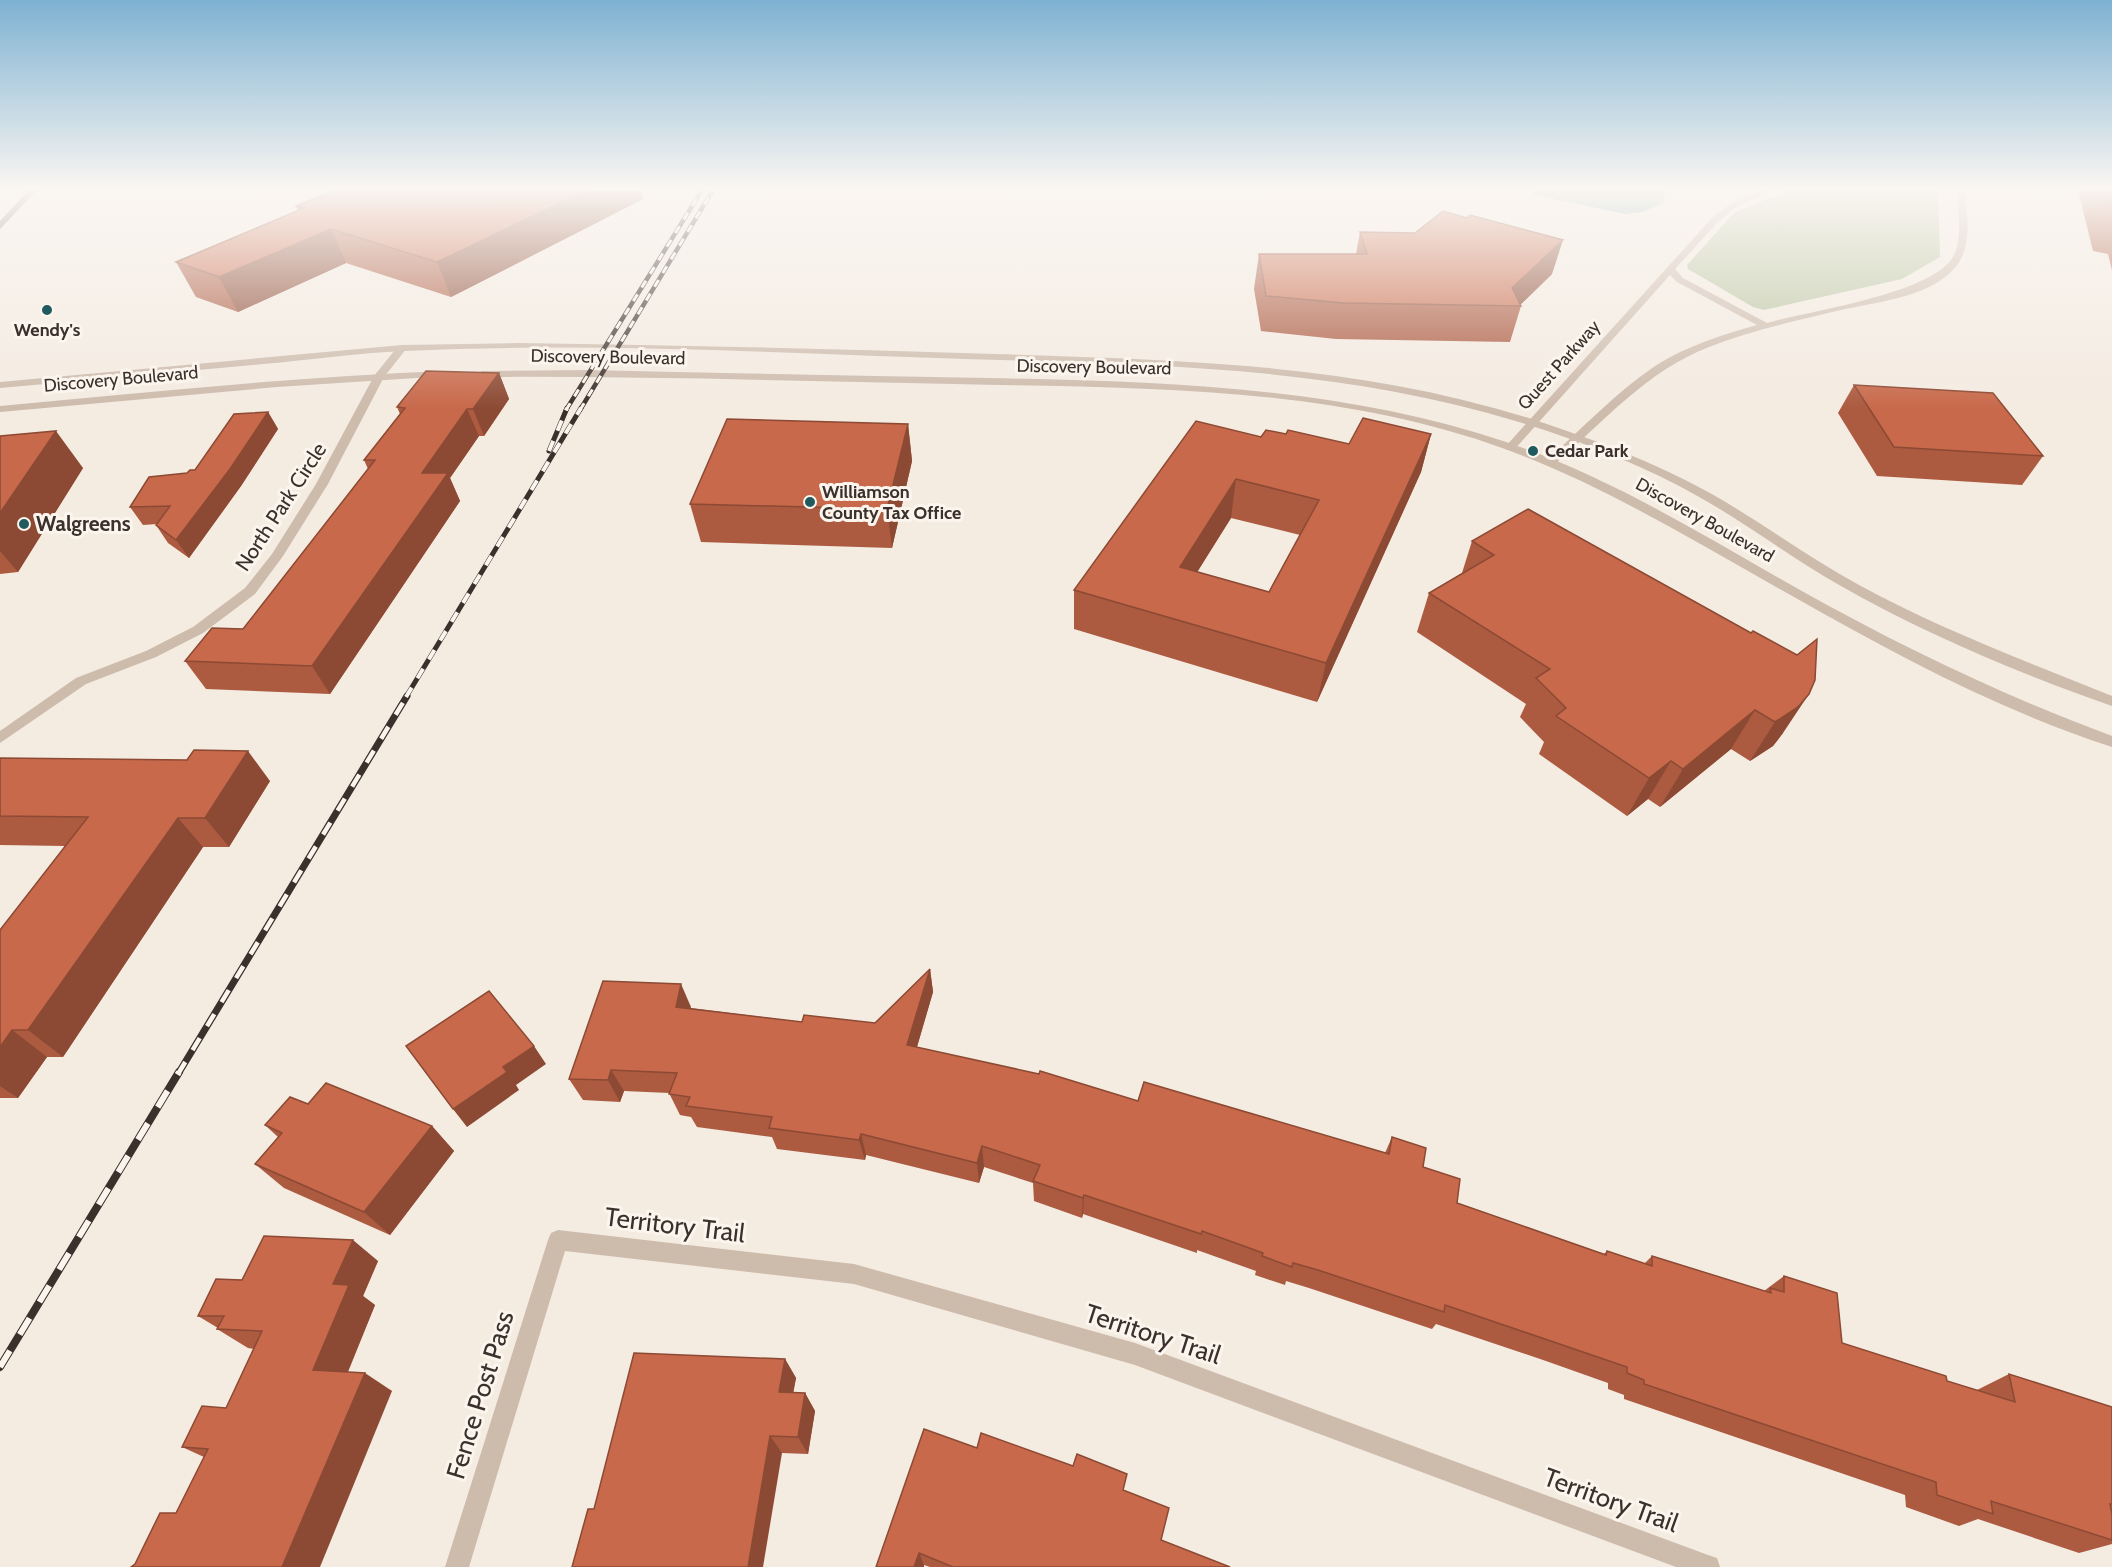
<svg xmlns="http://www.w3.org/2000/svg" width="2112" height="1567" font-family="Cabin,sans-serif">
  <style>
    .green { fill: #b8c4a0 }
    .water { fill: #7fb0b2 }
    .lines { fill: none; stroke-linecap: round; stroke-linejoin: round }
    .minor { fill: #cdbbac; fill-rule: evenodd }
    .tertiary { fill: #cdbbac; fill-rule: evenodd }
    .primary { fill: #7d675c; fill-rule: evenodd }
    .rail-far3-casing { stroke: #3b302b; stroke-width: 4.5 }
    .rail-far2-casing { stroke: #3b302b; stroke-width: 5 }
    .rail-far1-casing { stroke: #3b302b; stroke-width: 7 }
    .rail-casing { stroke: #3b302b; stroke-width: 8 }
    .rail-far3 { stroke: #fbf5ee; stroke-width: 3; stroke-dasharray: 8; stroke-linecap: butt }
    .rail-far2 { stroke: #fbf5ee; stroke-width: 4; stroke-dasharray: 11; stroke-linecap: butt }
    .rail-far1 { stroke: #fbf5ee; stroke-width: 4.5; stroke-dasharray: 14; stroke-linecap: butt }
    .rail { stroke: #fbf5ee; stroke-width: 6; stroke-dasharray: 19; stroke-linecap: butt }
    .wall { fill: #ac5a40; fill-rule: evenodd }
    .shaded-wall { fill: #8c4a34 }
    .building { fill: #c8694b; stroke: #8c4a34; stroke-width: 1.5; fill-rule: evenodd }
    .poi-dot { fill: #1f5a5e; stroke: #fbf5ee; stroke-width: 2 }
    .labels { text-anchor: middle; stroke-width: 6; stroke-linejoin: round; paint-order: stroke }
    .far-poi-label { font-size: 18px; font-weight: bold; fill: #3b302b; stroke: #fbf5ee; text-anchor: start }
    .far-street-label { font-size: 18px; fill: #3b302b; stroke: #fbf5ee }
    .street-label { font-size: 21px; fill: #3b302b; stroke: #fbf5ee }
    .poi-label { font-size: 21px; font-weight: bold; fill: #3b302b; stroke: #fbf5ee; text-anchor: start }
    .near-street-label { font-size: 26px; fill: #3b302b; stroke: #fbf5ee }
  </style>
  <rect width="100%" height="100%" fill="#f4ebe1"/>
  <polygon class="green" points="1789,190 1938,190 1940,257 1902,279 1764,310 1753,307 1688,269 1687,265 1734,213"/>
  <polygon class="water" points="1538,190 1668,190 1665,192 1663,203 1642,212 1625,214 1531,194"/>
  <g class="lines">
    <g class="minor">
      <path d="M1762 190H1772L1737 207 1718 222 1675 269 1683 278 1767 323C1808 311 1940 293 1955 253 1963 233 1957 210 1957 190H1965C1967 218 1974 250 1951 272 1924 298 1876 302 1841 310 1796 321 1752 330 1709 347 1647 371 1604 421 1555 464H1547V460C1583 428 1615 393 1655 366 1686 346 1722 335 1757 325L1677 282 1670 275 1514 450H1506V446L1712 218 1731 203Z"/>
      <polygon points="398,346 407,348 384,377 328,484 283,556 255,594 203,633 156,657 86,684 0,743 0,731 76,678 146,651 193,627 245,588 272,554 316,484 374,376"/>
      <polygon points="558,1230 854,1264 1135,1343 1708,1555 1717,1558 1720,1567 1676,1567 1135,1365 854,1284 565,1251 469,1567 445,1567 548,1240 551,1233"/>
    </g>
    <g class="tertiary">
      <path d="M518 343C677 345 836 349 995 354 1179 360 1354 363 1532 419 1593 439 1654 462 1710 493 1761 522 1808 557 1859 585 1940 629 2027 662 2112 696V706C2023 675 1923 633 1841 586 1793 559 1749 525 1701 498 1645 466 1581 441 1519 422 1335 366 1155 365 965 359 779 353 591 342 405 351 357 353 310 360 263 364 175 372 88 380 0 388V382L402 345Z"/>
      <path d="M589 370C723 373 857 376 990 378 1165 382 1339 386 1506 442 1611 477 1704 536 1800 590 1900 646 2004 696 2112 736V747C2001 711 1896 655 1794 597 1699 544 1608 487 1505 449 1329 385 1138 388 954 384 796 381 639 376 482 377L477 374 482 371Z"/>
      <path d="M443 371 447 372V376L277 387 0 412V406C148 392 295 377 443 371Z"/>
    </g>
    <polygon class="primary" points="29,190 37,190 0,229 0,221"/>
    <defs>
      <g id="rail-far3">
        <polyline points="566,410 702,190"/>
        <polyline points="580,410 713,190"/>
      </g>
      <g id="rail-far2">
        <polyline points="549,451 567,408"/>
        <polyline points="406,697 581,408"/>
      </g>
      <polyline id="rail-far1" points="178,1074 407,696"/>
      <polyline id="rail" points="0,1367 179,1072"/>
    </defs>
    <use href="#rail-far3" class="rail-far3-casing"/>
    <use href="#rail-far2" class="rail-far2-casing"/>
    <use href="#rail-far1" class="rail-far1-casing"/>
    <use href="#rail" class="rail-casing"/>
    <use href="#rail-far3" class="rail-far3"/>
    <use href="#rail-far2" class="rail-far2"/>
    <use href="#rail-far1" class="rail-far1"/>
    <use href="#rail" class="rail"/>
  </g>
  <g class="wall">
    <polygon points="2078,190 2112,190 2112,270 2108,254 2093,251"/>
    <polygon points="643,199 451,297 346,263 238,312 196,297 176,262 298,211 296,206"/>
    <polygon points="1360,232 1552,274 1520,305 1521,306 1510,342 1336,339 1261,331 1254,289 1259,254 1356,254"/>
    <polygon points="499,373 509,399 484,436 479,436 450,478 460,501 330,694 206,689 185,661 243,629 368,469 364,460 400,414 397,407"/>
    <polygon points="1854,385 2043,456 2022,485 1877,476 1838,413"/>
    <polygon points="268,412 278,429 241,486 189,558 168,543 156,525 157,524 143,525 130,507 187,473 195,470"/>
    <polygon points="908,424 912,461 892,548 701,542 690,504"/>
    <path d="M1286 434 1349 444 1431 434 1421 472 1317 702 1074 629V590ZM1231 518 1300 535 1269 592 1197 572Z"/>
    <polygon points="0,436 83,468 18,572 0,574"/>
    <polygon points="1472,541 1751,633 1783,733 1773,746 1750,761 1731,749 1660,807 1648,799 1627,816 1539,754 1544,742 1520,717 1526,704 1417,632 1429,593 1462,573"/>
    <polygon points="0,758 270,781 229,847 203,847 63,1057 47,1057 18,1098 0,1098 0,930 65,846 0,845"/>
    <polygon points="930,969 933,992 917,1047 1138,1101 1385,1153 1392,1137 1423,1167 1457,1203 1604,1254 1607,1251 1644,1264 1652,1256 1764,1291 1784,1276 1842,1343 1947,1381 1977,1390 2009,1374 2112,1407 2112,1544 2079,1553 1978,1519 1959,1526 1906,1507 1905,1495 1624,1399 1624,1395 1608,1389 1608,1383 1546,1361 1436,1324 1432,1329 1309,1288 1286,1281 1285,1285 1255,1275 1256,1271 1197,1250 1197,1253 1083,1214 1082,1218 1034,1201 1033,1183 984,1167 979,1183 866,1155 865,1160 777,1149 772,1137 697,1127 691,1117 680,1115 669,1093 624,1091 620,1102 583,1100 569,1079 691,1007 690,1008 802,1022 875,1023"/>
    <polygon points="308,1104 432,1126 454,1151 390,1235 284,1188 255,1164 278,1137 265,1125"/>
    <polygon points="378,1261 363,1296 375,1305 348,1372 392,1391 135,1564 176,1513 204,1457 182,1447 226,1408 254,1349 248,1348 217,1329 218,1328 198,1316 242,1280"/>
    <polygon points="785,1359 796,1378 793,1393 805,1393 815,1411 808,1454 782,1453 594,1509"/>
    <polygon points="977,1448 1124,1491 1161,1540 1230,1567 930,1567 924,1565 876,1567"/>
  </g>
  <g class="shaded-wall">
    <polygon points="587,190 640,190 643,199 451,297 437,262"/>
    <polygon points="331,229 346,263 238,312 219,277"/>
    <polygon points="1563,240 1552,274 1519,306 1512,288"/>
    <polygon points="499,373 509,399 484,436 473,409"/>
    <polygon points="467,409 479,436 450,478 460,501 330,694 312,666 422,473"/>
    <polygon points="268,412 278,429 241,486 189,558 176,540"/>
    <polygon points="908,424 912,461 892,548 887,509"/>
    <polygon points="56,431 83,468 18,572 0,551 0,513"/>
    <polygon points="1431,434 1421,472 1317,702 1326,663"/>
    <polygon points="1236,479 1231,518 1176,606 1180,567"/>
    <polygon points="1809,694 1783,733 1773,746 1750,761 1775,722"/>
    <polygon points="1755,710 1731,749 1660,807 1683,769"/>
    <polygon points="248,751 270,781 229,847 205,818"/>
    <polygon points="1671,761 1648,799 1627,816 1649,778"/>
    <polygon points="178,818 203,847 63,1057 28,1030"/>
    <polygon points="930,969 933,992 911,1067 907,1045"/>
    <polygon points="681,984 691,1007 686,1029 676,1007"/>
    <polygon points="12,1030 47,1057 18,1098 0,1086 0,1047"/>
    <polygon points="534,1046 546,1064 516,1085 519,1090 467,1127 453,1109 503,1067"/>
    <polygon points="611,1070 624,1091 620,1102 608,1080"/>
    <polygon points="432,1126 454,1151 390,1235 364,1212"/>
    <polygon points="861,1134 866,1155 865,1160 859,1140"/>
    <polygon points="982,1146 984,1167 979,1183 977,1163"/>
    <polygon points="1084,1195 1083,1214 1082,1218 1083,1198"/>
    <polygon points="353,1240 378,1261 363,1296 375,1305 341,1388 313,1370 333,1284"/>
    <polygon points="785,1359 796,1378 790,1410 779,1392"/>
    <polygon points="365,1373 392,1391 320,1567 282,1567"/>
    <polygon points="805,1393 815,1411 808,1454 798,1437"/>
    <polygon points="770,1436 782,1453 763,1567 748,1567"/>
    <polygon points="919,1553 924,1565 924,1567 914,1567"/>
  </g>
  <g class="building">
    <polygon points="335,190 587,190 437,262 331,229 219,277 176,262 304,208 296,206"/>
    <polygon points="2107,190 2112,190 2112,206"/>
    <polygon points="1443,211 1467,218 1470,215 1563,240 1512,288 1521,306 1343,303 1266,296 1259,254 1367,254 1360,232 1415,233"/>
    <polygon points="426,371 499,373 473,409 467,409 422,473 448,473 312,666 185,661 212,628 243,629 375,460 364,460 405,408 397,407"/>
    <polygon points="1854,385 1993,393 2043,456 1894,447"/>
    <polygon points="268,412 230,469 176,540 156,525 170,506 130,507 149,477 187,473 190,470 195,470 234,414"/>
    <path d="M1363 418 1431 434 1326 663 1074 590 1196 421 1261 437 1266 430 1286 434 1288 430 1349 444ZM1236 479 1319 500 1269 592 1180 567Z"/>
    <polygon points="727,419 908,424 887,509 690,504"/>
    <polygon points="56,431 0,513 0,436"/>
    <polygon points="1528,509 1751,633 1753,631 1797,655 1817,639 1815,680 1809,694 1798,707 1775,722 1755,710 1683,769 1671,761 1649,778 1556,716 1566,708 1536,678 1550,669 1429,593 1494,555 1472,541"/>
    <polygon points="194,750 248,751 205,818 178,818 28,1030 12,1030 0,1047 0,930 88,817 0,816 0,758 187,760"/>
    <polygon points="930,969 907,1045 1039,1074 1040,1071 1138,1101 1144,1082 1389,1154 1392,1137 1426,1148 1423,1167 1460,1179 1457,1203 1606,1255 1607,1251 1652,1266 1652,1256 1771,1293 1770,1288 1784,1292 1784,1276 1837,1293 1842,1343 1946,1376 1947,1381 2015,1402 2009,1374 2112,1407 2112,1504 2110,1504 2112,1514 2112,1540 1991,1501 1993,1514 1937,1495 1936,1482 1644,1384 1644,1380 1627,1373 1627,1367 1445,1305 1444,1312 1318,1270 1293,1263 1292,1267 1262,1256 1263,1253 1202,1231 1201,1234 1084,1195 1083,1198 1033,1181 1040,1165 982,1146 977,1163 861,1134 859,1140 769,1128 772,1117 686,1106 690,1097 669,1094 677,1073 611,1070 608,1080 569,1079 603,981 681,984 676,1007 802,1022 804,1015 875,1023"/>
    <polygon points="489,991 534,1046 503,1067 507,1072 453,1109 406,1046"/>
    <polygon points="326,1083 432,1126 364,1212 255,1164 282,1133 265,1125 290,1097 308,1104"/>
    <polygon points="264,1236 353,1240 333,1284 349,1285 313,1370 365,1373 282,1567 131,1567 135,1564 160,1513 176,1513 208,1449 182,1447 202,1406 226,1408 262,1331 217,1329 224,1316 198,1316 216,1279 242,1280"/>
    <polygon points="634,1353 785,1359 779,1392 805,1393 798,1437 770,1436 748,1567 572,1567 588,1509 594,1509"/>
    <polygon points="924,1429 977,1448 981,1433 1073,1466 1077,1454 1127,1474 1123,1490 1169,1508 1161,1540 1230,1567 953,1567 919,1553 914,1567 876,1567"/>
  </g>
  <linearGradient id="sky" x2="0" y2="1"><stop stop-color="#7eb2d2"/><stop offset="0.46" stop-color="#faf6f2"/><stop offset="1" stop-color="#faf6f2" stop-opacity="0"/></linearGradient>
  <rect width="2112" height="409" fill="url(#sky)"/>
  <g class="poi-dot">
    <circle cx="47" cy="310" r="6"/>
    <circle cx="1533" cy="451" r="6"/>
    <circle cx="810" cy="502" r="6"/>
    <circle cx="24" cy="524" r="6"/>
  </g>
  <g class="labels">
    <g class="far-poi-label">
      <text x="47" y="336" text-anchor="middle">Wendy's</text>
      <text x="1545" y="457">Cedar Park</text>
      <text x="822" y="498">Williamson<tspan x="822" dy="21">County Tax Office</tspan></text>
    </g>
    <g class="far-street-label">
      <text transform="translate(608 357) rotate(1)" y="6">Discovery Boulevard</text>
      <text transform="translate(1559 365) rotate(-48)" y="6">Quest Parkway</text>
      <text transform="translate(1094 367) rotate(1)" y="6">Discovery Boulevard</text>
      <text transform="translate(121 379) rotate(-5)" y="6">Discovery Boulevard</text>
      <text transform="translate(1705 520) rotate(29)" y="6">Discovery Boulevard</text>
    </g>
    <g class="street-label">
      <text transform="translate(281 507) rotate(-57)" y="7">North Park Circle</text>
    </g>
    <g class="poi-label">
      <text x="36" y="531">Walgreens</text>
    </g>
    <g class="near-street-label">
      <text transform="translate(675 1225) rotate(7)" y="9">Territory Trail</text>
      <text transform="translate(1153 1334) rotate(18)" y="9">Territory Trail</text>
      <text transform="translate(480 1395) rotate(-73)" y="9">Fence Post Pass</text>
      <text transform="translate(1611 1500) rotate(20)" y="9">Territory Trail</text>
    </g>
  </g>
</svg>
